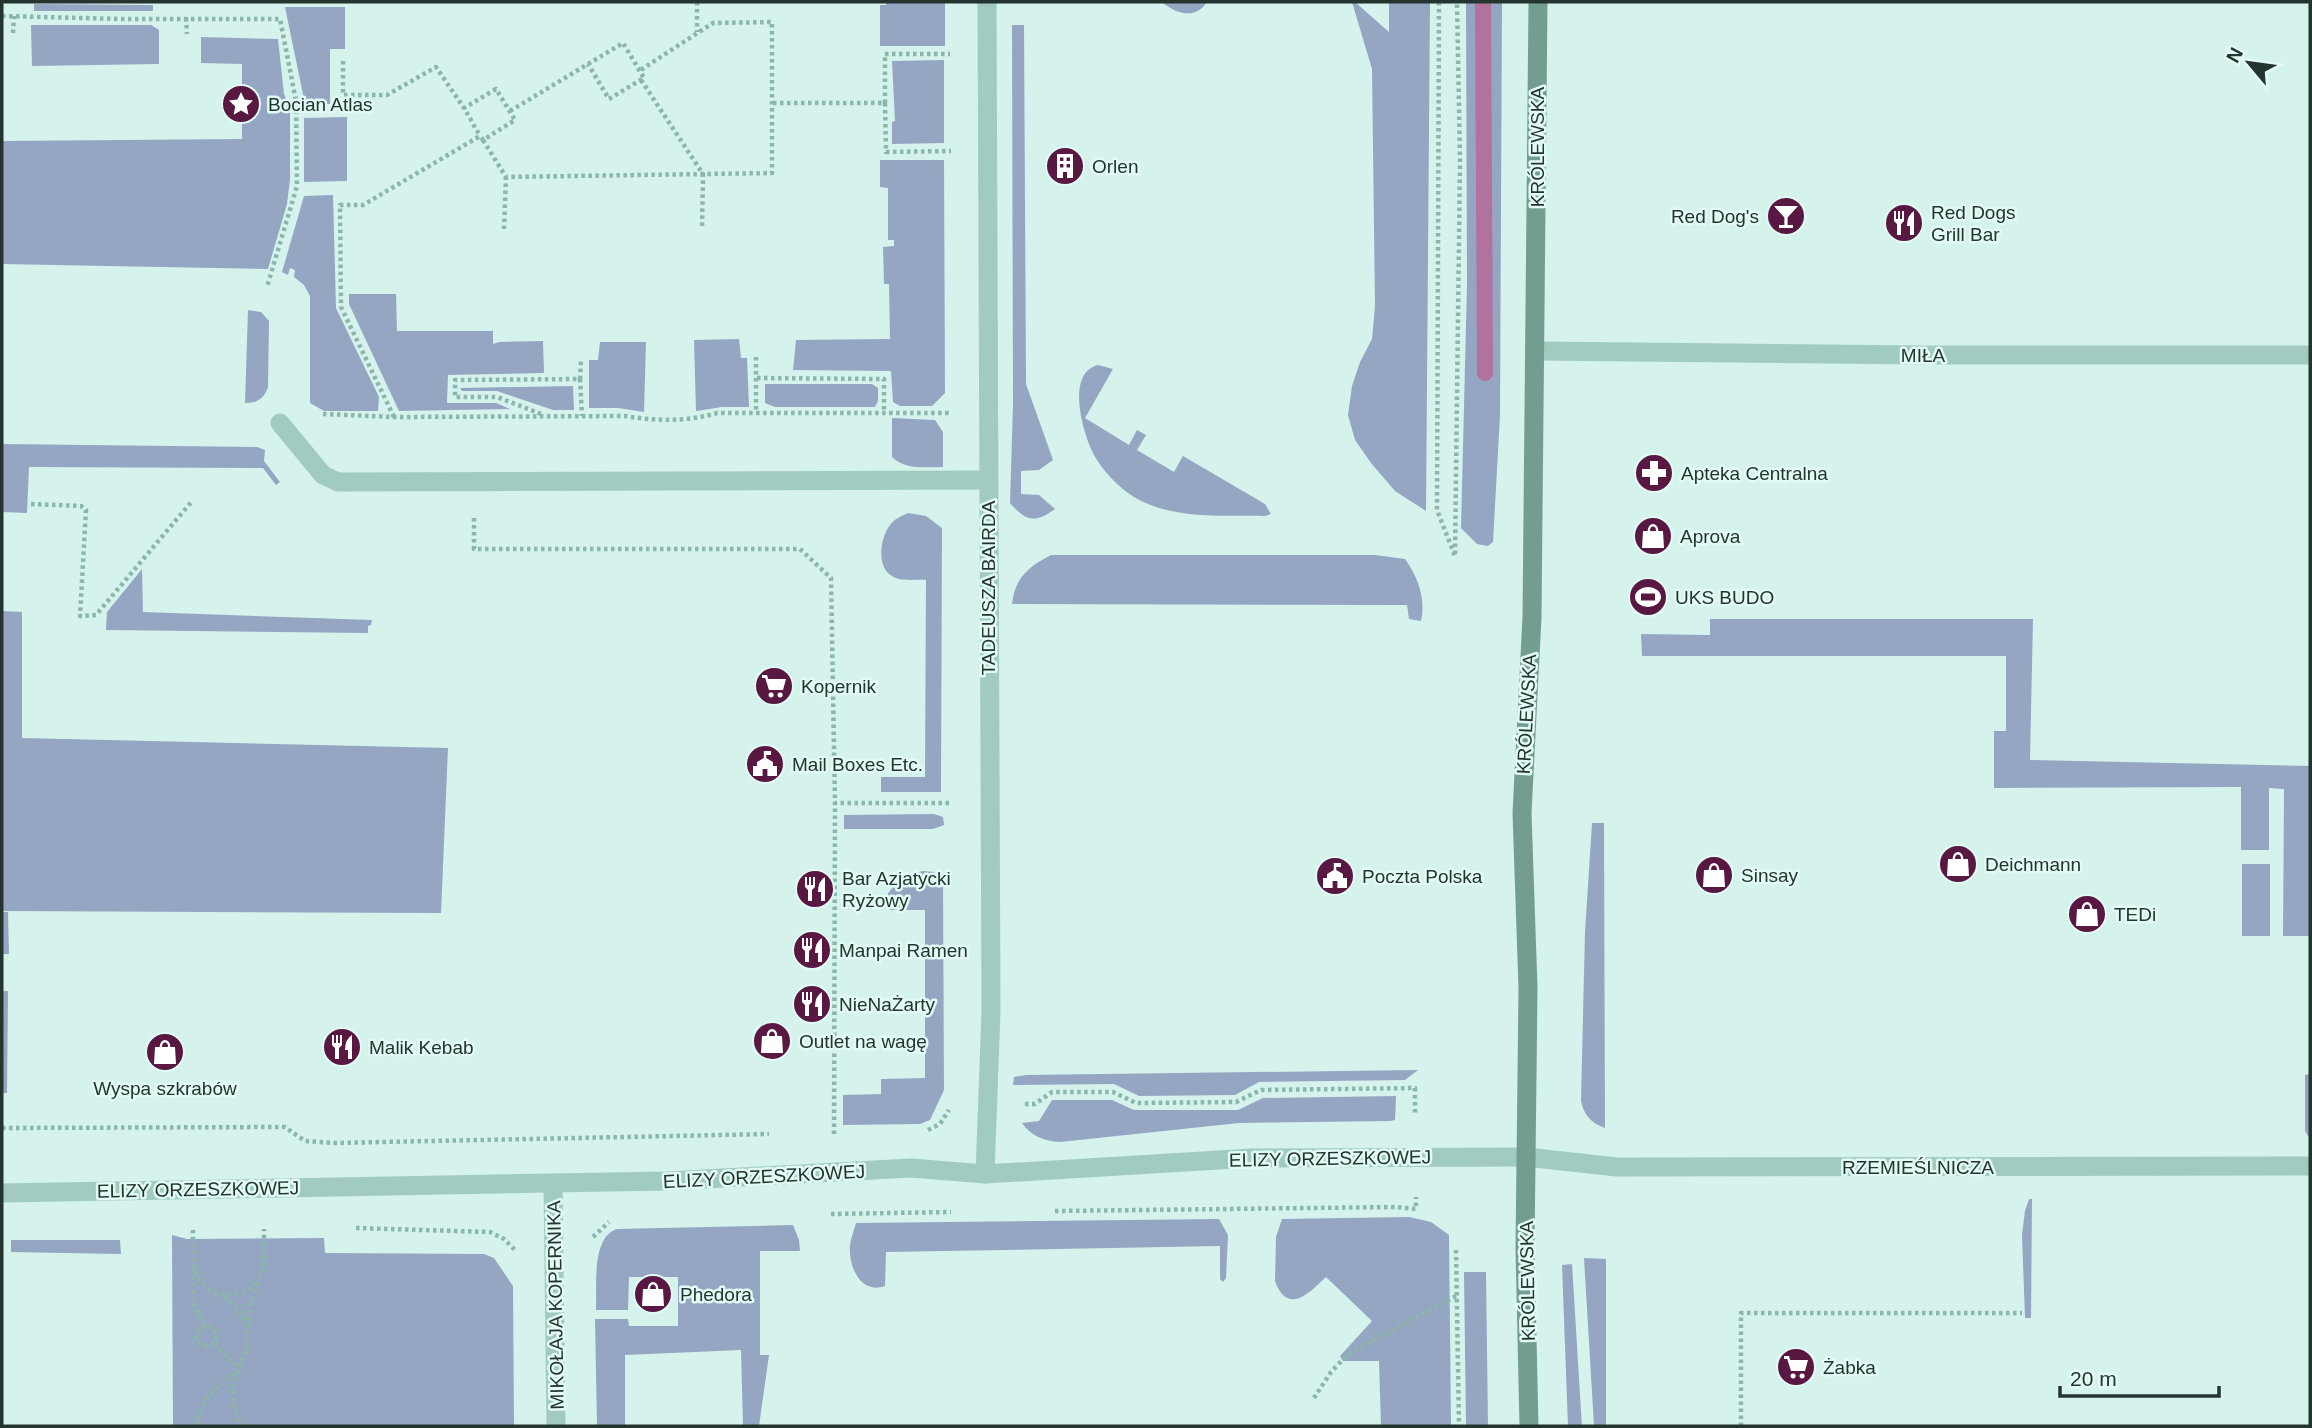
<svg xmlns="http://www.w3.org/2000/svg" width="2312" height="1428" font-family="Helvetica,sans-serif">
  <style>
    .green { fill: #95a6c2 }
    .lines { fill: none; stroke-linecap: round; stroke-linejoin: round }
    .stream { stroke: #b1739d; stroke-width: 16 }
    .path { stroke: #8bb6aa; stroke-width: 4.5; stroke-dasharray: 3.5 3.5; stroke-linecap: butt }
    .service { stroke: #a1cbc0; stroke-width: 19 }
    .minor { stroke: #a1cbc0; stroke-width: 19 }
    .secondary { stroke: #739e8f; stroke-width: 19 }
    .labels { text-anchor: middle; stroke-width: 5; stroke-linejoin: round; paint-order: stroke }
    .poi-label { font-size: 19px; fill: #24342e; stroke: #e2faf6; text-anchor: start }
    .street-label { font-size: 19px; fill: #24342e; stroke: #e2faf6 }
  </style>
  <rect width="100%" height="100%" fill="#d5f2ed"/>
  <g class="green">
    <polygon points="886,2 945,2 945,46 880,46 880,5 886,5"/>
    <path d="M1162 2H1207C1195 20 1176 14 1162 2Z"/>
    <polygon points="1352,2 1355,2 1389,32 1389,2 1430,2 1426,511 1395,491 1371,463 1355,440 1348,415 1352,386 1360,362 1372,339 1375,306 1372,69"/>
    <polygon points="1466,2 1502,2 1500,415 1493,542 1488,546 1477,544 1461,528 1467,285"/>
    <polygon points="34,4 153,5 153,11 34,11"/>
    <polygon points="285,7 345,7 345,49 330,49 330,104 305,104"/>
    <polygon points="31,25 151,25 159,30 159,64 32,66"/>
    <path d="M1012 25H1024L1026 384 1053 460 1039 470 1021 471V494L1039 495 1055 509C1034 524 1026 521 1010 503L1013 405Z"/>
    <polygon points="201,37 278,39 284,94 290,107 290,179 287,204 268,269 2,264 2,141 242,139 242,64 201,63"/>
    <polygon points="944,60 944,143 892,144 892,122 895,121 892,61"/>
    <polygon points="347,117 347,181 304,182 304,118"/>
    <polygon points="880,160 944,160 945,393 932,406 900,406 893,402 891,371 793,370 796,340 890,339 889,284 884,284 883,247 894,246 894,240 888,240 888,188 880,187"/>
    <polygon points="333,195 336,308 379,397 378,411 324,411 310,403 310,296 304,285 294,277 295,270 290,268 288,275 282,272 304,196"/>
    <polygon points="349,294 396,294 397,331 493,331 493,344 499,342 543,341 544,373 448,375 447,403 496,403 510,409 399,411 349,304"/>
    <path d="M248 310 261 312 269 321 268 387C264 399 257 403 245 403Z"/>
    <polygon points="739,339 741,358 747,358 749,407 722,407 696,411 694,340"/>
    <polygon points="600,342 646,342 644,412 618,408 589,408 589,360 598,360"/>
    <path d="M1098 365 1113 369 1085 418 1129 445 1137 430 1146 435 1137 450 1174 472 1183 456 1265 504 1271 514 1265 516C1221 515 1173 520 1134 497 1118 487 1103 471 1094 455 1083 434 1065 373 1098 365Z"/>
    <polygon points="765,384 872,384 878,388 878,401 875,407 775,407 765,403"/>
    <polygon points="573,386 574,410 553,410 497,391 462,391 460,388"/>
    <path d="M892 418 935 420 943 432V467C926 467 905 470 892 457Z"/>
    <polygon points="2,444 257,447 265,450 264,461 280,482 276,485 263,468 29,467 27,513 2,512"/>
    <path d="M908 513 926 516 942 528 941 792H881V777H925L926 580C915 579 901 582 892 576 876 567 880 538 890 525 894 519 902 516 908 513Z"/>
    <path d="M1051 555H1375L1405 559C1418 577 1426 599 1421 621L1409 619 1407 605 1012 604C1015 578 1028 567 1051 555Z"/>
    <polygon points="142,569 143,612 372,620 371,625 368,626 368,633 106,630 107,612"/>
    <polygon points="2,611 22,612 22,738 448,748 441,913 2,911"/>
    <polygon points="1710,619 2033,619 2030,760 2310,766 2310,1136 2308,1136 2305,1131 2305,1075 2309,1074 2309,936 2283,936 2284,789 2269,788 2269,850 2241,850 2241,787 1994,788 1994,731 2006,731 2006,656 1642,656 1641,634 1710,635"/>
    <polygon points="934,814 943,817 944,825 933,829 844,829 844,815"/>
    <path d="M1592 823H1604L1605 1128C1591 1123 1584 1115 1581 1101L1585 932Z"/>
    <rect x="2242" y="864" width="28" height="72"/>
    <path d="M923 871 934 872 943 879 944 1090 930 1120 920 1124 843 1125V1095L881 1094V1079L925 1078V910H890L885 907C883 889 907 874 923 871Z"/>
    <polygon points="2,912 8,912 9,954 2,954"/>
    <polygon points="2,991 8,991 7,1093 2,1093"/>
    <polygon points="1418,1070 1405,1080 1259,1082 1235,1095 1139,1096 1114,1084 1013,1085 1014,1077 1026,1075"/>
    <path d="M1396 1096 1395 1120 1390 1121 1239 1123 1060 1142C1044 1141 1031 1136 1022 1123L1039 1121 1052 1100H1112L1134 1110H1238L1263 1098Z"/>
    <polygon points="2029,1199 2032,1199 2031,1318 2025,1318 2022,1235 2025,1211"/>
    <path d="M1409 1217 1431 1222 1449 1235 1451 1426H1381L1379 1361H1343L1340 1356 1372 1321 1326 1277C1311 1291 1288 1317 1275 1281L1276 1237 1282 1219Z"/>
    <path d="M1219 1219 1228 1235 1226 1278 1223 1282 1220 1279V1246L886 1252 885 1286C860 1295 848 1265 850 1245 851 1238 854 1230 856 1223Z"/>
    <path d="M793 1225 799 1240 800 1251H760V1355H769L759 1426H743L741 1350 625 1355V1426H597L595 1319H628L629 1326H678V1277H629L628 1310H596C597 1287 591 1237 617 1229Z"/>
    <polygon points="172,1235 187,1239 324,1238 325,1253 484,1254 494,1258 513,1286 514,1426 173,1426"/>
    <polygon points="11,1240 120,1240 121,1254 11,1252"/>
    <polygon points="1584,1258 1606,1259 1606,1426 1594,1426"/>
    <polygon points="1572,1264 1581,1411 1582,1426 1568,1426 1562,1265"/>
    <polygon points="1464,1272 1486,1272 1488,1426 1466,1426"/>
  </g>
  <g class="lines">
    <polyline class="stream" points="1483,2 1485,373"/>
    <g class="path">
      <polyline points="697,2 697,32"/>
      <polyline points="1439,2 1437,510 1455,556"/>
      <polyline points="2,16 122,19 280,19 296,101 297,186 267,287"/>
      <polyline points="186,18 187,34"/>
      <polyline points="13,33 14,16"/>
      <polyline points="343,61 343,95 387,95 436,67 464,108"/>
      <polyline points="641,80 703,174 702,228"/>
      <polyline points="773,103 885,103 885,54 950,54"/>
      <polyline points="885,103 886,152 951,151"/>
      <polyline points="510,111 623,43 644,78 609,99 588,64"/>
      <polyline points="483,140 506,177 772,173 772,22 713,23 639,71"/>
      <polyline points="504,229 506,177"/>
      <polyline points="756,357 756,413"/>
      <polyline points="757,378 884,379 884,413"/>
      <polyline points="580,379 582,416"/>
      <path d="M323 414 394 417 625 416C655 421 687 422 717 413H950"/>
      <polyline points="541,414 497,397 455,397 455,380 580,379 581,360"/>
      <polyline points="394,417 341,307 340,205 363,205 480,136 483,140 515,120 496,89 464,108 480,136"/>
      <polyline points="31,504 81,506 86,510 80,616 96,615 193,500"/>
      <polyline points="474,518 474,549 800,549 831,578 835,803 952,803"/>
      <polyline points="1455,554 1460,160 1457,2"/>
      <polyline points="1025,1104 1035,1104 1052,1092 1113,1092 1136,1103 1236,1102 1261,1090 1415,1088 1415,1115"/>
      <polyline points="2,1128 285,1127 305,1141 335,1143 769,1134"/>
      <polyline points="928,1130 940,1124 949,1110"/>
      <polyline points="834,1134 835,803"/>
      <polyline points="1055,1211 1395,1207 1416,1209 1416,1197"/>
      <polyline points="831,1214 951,1212"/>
      <polyline points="356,1228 490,1232 504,1239 516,1251"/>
      <path d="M193 1230C193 1244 191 1261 197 1274 209 1301 240 1300 257 1282"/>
      <polyline points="593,1237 609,1222"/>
      <polyline points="1456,1250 1459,1426"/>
      <polyline points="194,1269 193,1301 204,1325"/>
      <polyline points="224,1297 236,1306 246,1324"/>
      <circle cx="206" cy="1336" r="10"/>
      <polyline points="215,1343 228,1359 240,1367"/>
      <polyline points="1314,1398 1331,1372 1348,1354 1458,1295"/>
      <path d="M196 1426C199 1402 216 1386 236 1373"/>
      <polyline points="244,1426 237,1418 234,1407 233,1385 247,1350 249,1310 264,1266 264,1229"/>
      <polyline points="1741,1426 1741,1313 2022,1313"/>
    </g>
    <polyline class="service" points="280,423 323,475 338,482 987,480"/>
    <g class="minor">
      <polyline points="1536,351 1922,355 2310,355"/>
      <polyline points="985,1174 991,1012 987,2"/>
      <polyline points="553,1183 556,1426"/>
      <polyline points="2,1193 667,1181 911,1168 985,1174 1252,1158 1526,1157 1617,1167 2310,1166"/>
    </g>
    <polyline class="secondary" points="1529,1426 1525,1249 1528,988 1522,813 1532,617 1538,2"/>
  </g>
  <defs>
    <symbol id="sight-disc" viewBox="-11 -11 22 22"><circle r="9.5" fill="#581842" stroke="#e2faf6"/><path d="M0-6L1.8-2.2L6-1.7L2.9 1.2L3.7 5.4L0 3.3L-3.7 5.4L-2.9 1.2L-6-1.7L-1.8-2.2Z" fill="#fff"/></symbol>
    <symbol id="building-disc" viewBox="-11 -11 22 22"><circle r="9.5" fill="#581842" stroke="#e2faf6"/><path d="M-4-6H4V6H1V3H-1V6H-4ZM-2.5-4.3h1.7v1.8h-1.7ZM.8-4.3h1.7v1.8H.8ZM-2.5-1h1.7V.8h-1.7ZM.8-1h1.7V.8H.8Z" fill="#fff"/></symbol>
    <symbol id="bar-disc" viewBox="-11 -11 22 22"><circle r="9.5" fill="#581842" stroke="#e2faf6"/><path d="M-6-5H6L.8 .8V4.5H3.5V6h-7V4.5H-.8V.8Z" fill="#fff"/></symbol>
    <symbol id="restaurant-disc" viewBox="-11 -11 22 22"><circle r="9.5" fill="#581842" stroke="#e2faf6"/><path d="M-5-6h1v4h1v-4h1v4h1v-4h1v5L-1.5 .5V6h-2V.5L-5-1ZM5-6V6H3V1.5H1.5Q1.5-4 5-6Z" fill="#fff"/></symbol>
    <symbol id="pharmacy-disc" viewBox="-11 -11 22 22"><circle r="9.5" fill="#581842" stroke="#e2faf6"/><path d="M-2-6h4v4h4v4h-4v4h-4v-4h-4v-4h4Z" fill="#fff"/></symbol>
    <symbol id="shop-disc" viewBox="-11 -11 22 22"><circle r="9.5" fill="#581842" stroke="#e2faf6"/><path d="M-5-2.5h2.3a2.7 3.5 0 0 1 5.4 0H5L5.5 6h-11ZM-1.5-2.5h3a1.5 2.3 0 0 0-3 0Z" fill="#fff"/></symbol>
    <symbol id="stadium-disc" viewBox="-11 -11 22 22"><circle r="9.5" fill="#581842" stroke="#e2faf6"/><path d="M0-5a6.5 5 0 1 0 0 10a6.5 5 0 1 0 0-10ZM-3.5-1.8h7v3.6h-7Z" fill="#fff"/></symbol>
    <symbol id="supermarket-disc" viewBox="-11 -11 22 22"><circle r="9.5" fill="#581842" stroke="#e2faf6"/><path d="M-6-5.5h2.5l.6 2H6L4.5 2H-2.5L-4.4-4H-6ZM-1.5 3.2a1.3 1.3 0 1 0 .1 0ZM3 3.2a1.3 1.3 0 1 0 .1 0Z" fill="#fff"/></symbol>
    <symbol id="civic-disc" viewBox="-11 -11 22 22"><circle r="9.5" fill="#581842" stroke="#e2faf6"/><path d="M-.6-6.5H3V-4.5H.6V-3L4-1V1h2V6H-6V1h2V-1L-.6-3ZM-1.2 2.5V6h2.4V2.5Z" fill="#fff"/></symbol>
  </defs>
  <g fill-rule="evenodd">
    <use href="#sight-disc" x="219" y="82" width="44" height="44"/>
    <use href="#building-disc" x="1043" y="144" width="44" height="44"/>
    <use href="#bar-disc" x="1764" y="194" width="44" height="44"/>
    <use href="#restaurant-disc" x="1882" y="201" width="44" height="44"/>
    <use href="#pharmacy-disc" x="1632" y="451" width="44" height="44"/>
    <use href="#shop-disc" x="1631" y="514" width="44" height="44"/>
    <use href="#stadium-disc" x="1626" y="575" width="44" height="44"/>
    <use href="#supermarket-disc" x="752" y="664" width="44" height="44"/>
    <use href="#civic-disc" x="743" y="742" width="44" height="44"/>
    <use href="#shop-disc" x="1936" y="842" width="44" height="44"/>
    <use href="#shop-disc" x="1692" y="853" width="44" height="44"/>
    <use href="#civic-disc" x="1313" y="854" width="44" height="44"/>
    <use href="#restaurant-disc" x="793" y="867" width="44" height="44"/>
    <use href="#shop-disc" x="2065" y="892" width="44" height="44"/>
    <use href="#restaurant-disc" x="790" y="928" width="44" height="44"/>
    <use href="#restaurant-disc" x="790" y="982" width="44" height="44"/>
    <use href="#shop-disc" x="750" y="1019" width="44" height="44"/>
    <use href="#restaurant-disc" x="320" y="1025" width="44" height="44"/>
    <use href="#shop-disc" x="143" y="1030" width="44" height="44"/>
    <use href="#shop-disc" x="631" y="1272" width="44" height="44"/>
    <use href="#supermarket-disc" x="1774" y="1345" width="44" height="44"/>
  </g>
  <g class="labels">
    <g class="poi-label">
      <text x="268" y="111">Bocian Atlas</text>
      <text x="1092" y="173">Orlen</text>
      <text x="1931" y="219">Red Dogs<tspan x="1931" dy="22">Grill Bar</tspan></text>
      <text x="1759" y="223" text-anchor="end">Red Dog's</text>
      <text x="1681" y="480">Apteka Centralna</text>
      <text x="1680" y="543">Aprova</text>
      <text x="1675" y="604">UKS BUDO</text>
      <text x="801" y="693">Kopernik</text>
      <text x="792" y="771">Mail Boxes Etc.</text>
      <text x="1985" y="871">Deichmann</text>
      <text x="1741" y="882">Sinsay</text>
      <text x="1362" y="883">Poczta Polska</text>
      <text x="842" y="885">Bar Azjatycki<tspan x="842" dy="22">Ryżowy</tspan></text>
      <text x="2114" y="921">TEDi</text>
      <text x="839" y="957">Manpai Ramen</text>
      <text x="839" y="1011">NieNaŻarty</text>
      <text x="799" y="1048">Outlet na wagę</text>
      <text x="369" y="1054">Malik Kebab</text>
      <text x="165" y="1095" text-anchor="middle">Wyspa szkrabów</text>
      <text x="680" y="1301">Phedora</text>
      <text x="1823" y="1374">Żabka</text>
    </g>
    <g class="street-label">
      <text transform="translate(1537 147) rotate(-90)" y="7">KRÓLEWSKA</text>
      <text x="1923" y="362">MIŁA</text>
      <text transform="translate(988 588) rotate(-90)" y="7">TADEUSZA BAIRDA</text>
      <text transform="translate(1526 714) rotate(-87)" y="7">KRÓLEWSKA</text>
      <text transform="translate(1330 1158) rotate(-1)" y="7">ELIZY ORZESZKOWEJ</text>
      <text x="1918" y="1174">RZEMIEŚLNICZA</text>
      <text transform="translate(764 1176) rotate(-3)" y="7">ELIZY ORZESZKOWEJ</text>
      <text transform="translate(198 1189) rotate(-1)" y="7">ELIZY ORZESZKOWEJ</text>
      <text transform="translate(1527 1281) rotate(-91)" y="7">KRÓLEWSKA</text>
      <text transform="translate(555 1305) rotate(-91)" y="7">MIKOŁAJA KOPERNIKA</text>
    </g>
  </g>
  <rect width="2312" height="1428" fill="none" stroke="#24342e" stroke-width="7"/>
  <g transform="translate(2249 63) rotate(299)" stroke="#e2faf6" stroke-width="5" paint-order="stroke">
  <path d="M0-5L12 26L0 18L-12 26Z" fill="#24342e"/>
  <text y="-10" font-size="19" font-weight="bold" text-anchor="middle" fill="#24342e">N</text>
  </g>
  <path d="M2060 1386v10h159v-10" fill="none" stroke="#24342e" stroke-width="3.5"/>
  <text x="2070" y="1386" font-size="21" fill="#24342e" stroke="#e2faf6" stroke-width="5" paint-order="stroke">20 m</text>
</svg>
